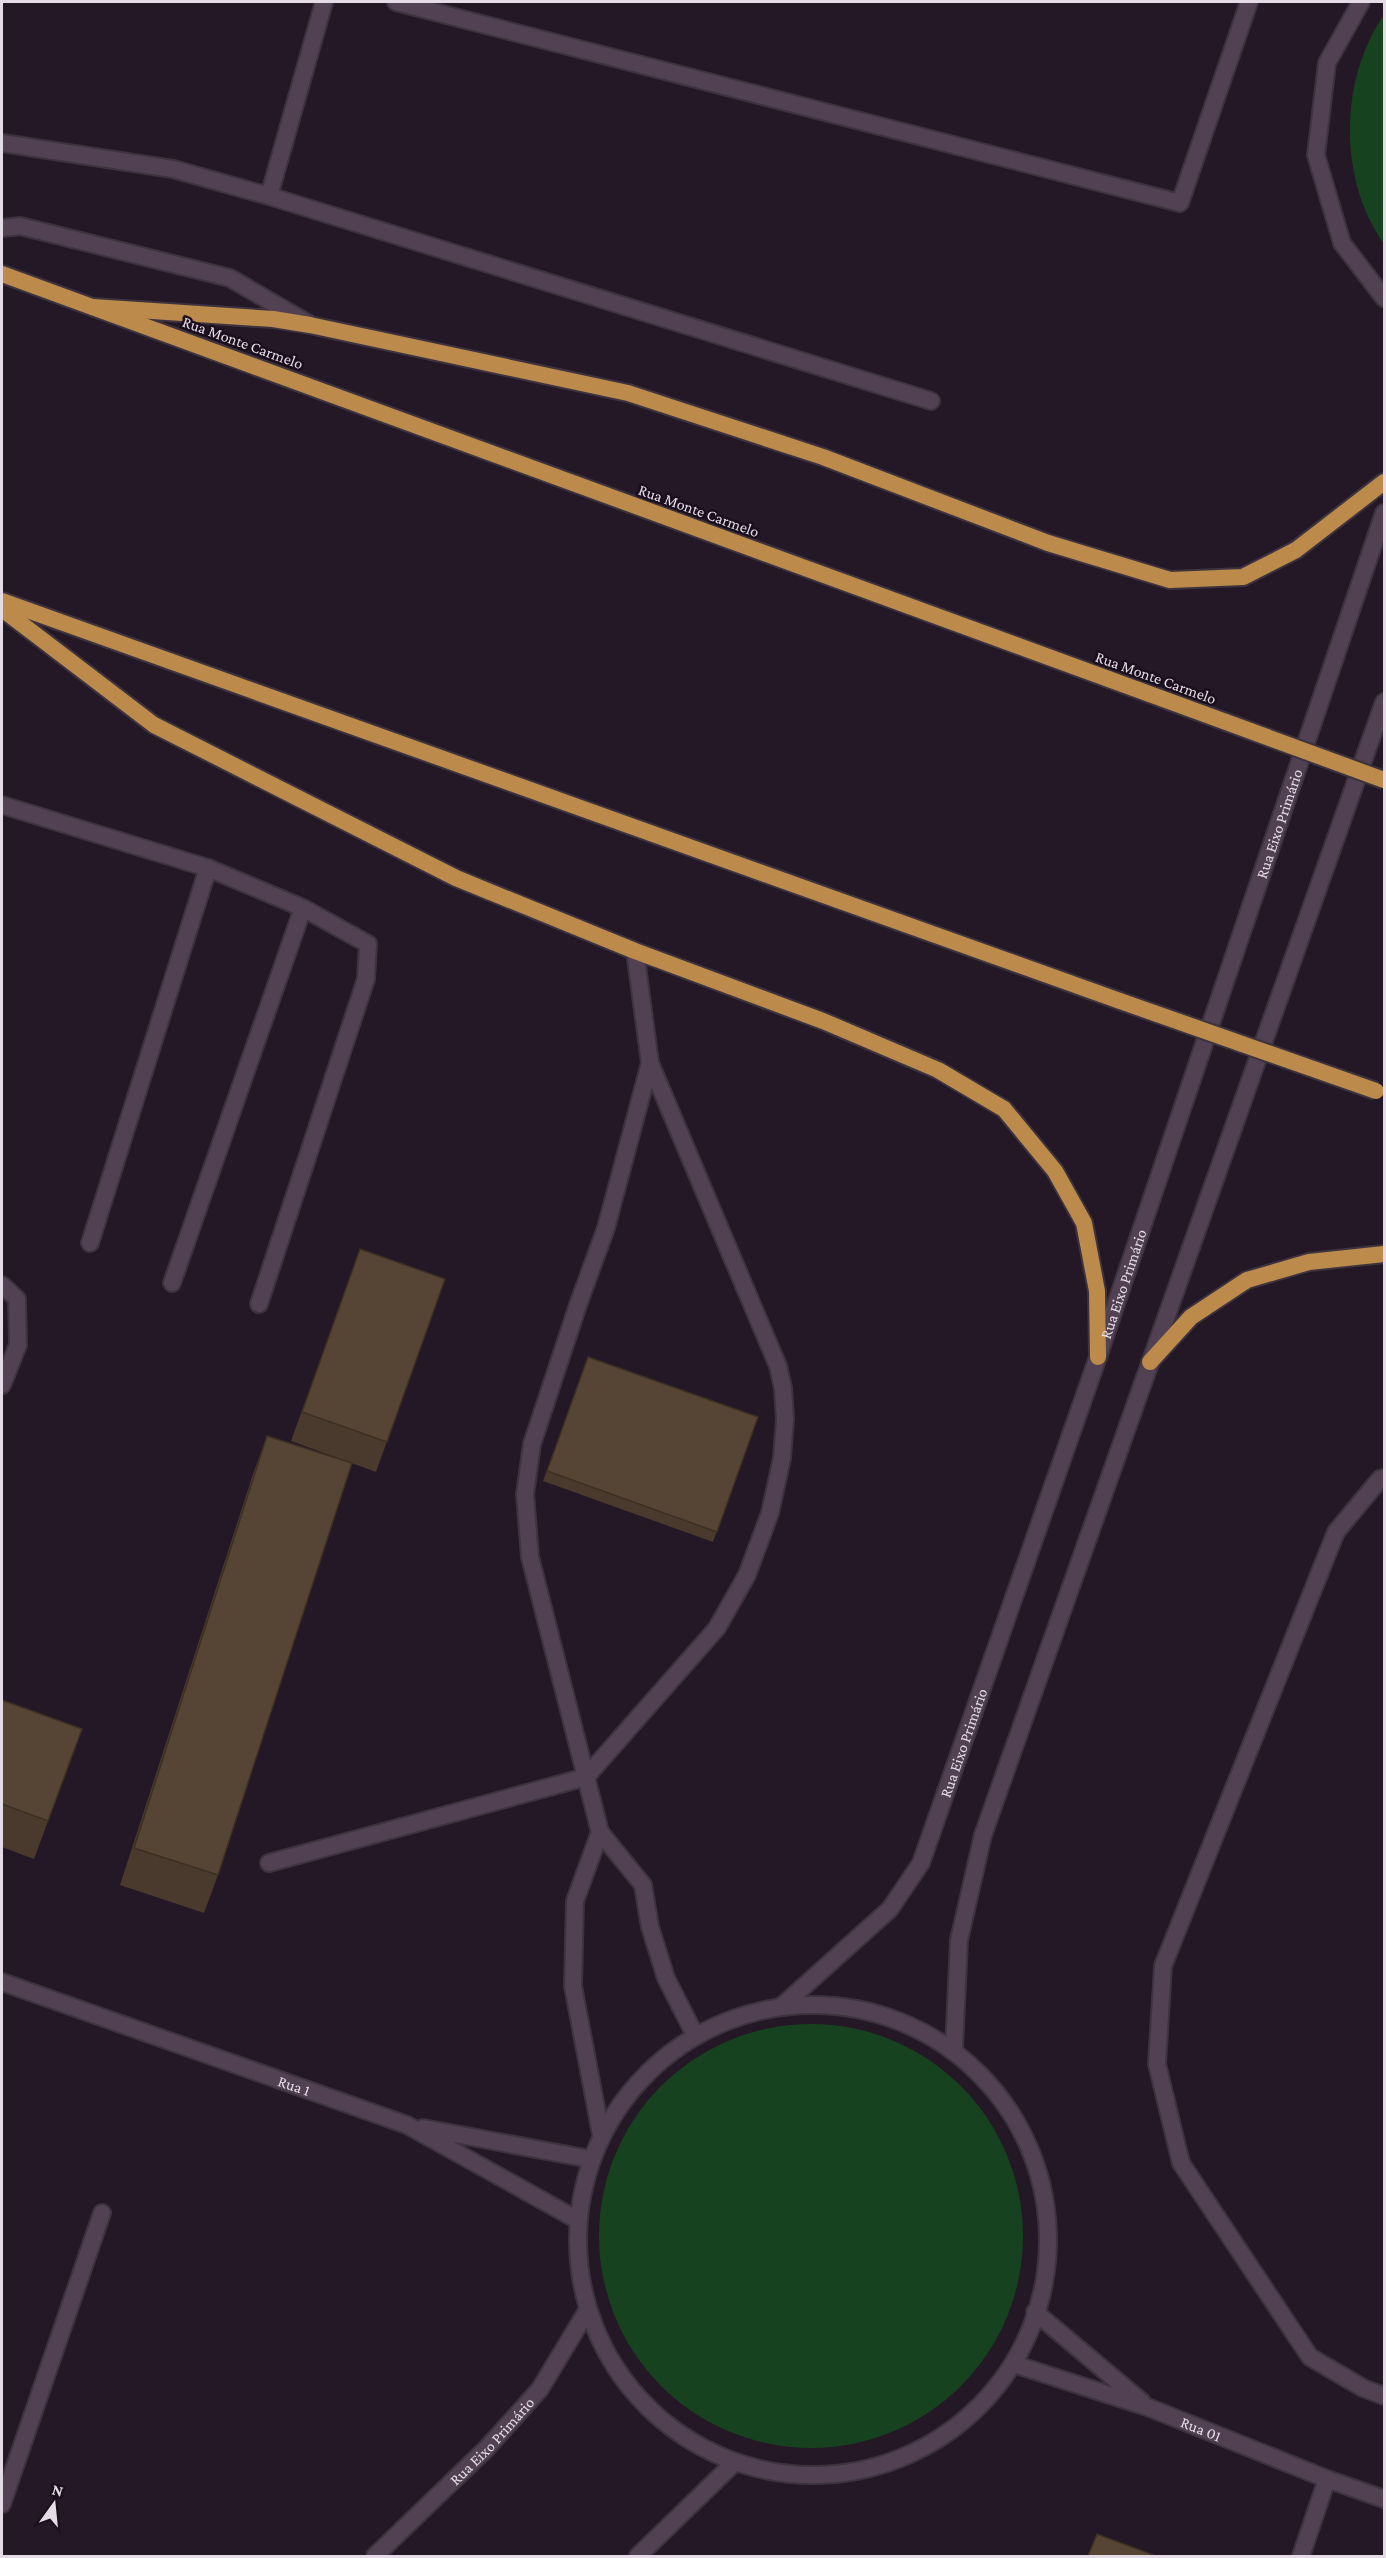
<svg xmlns="http://www.w3.org/2000/svg" width="1386" height="2558" font-family="'Crimson Pro',serif">
  <style>
    .green { fill: #16421f }
    .lines { fill: none; stroke-linecap: round; stroke-linejoin: round }
    .service-casing { stroke: #3c333e; stroke-width: 20 }
    .minor-casing { stroke: #3c333e; stroke-width: 20 }
    .tertiary-casing { stroke: #3c333e; stroke-width: 20 }
    .trunk-casing { stroke: #3c333e; stroke-width: 20 }
    .service { stroke: #514153; stroke-width: 16 }
    .minor { stroke: #514153; stroke-width: 16 }
    .tertiary { stroke: #514153; stroke-width: 16 }
    .trunk { stroke: #bc8a4a; stroke-width: 16 }
    .trunk-bridge-casing { stroke: #3c333e; stroke-width: 20; stroke-linecap: butt }
    .trunk-bridge { stroke: #bc8a4a; stroke-width: 16 }
    .wall { fill: #4a3a2d }
    .building { fill: #564434; stroke: #3c3024; stroke-width: 1.5 }
    .labels { text-anchor: middle; stroke-width: 5; stroke-linejoin: round; paint-order: stroke }
    .street-label { font-size: 16px; fill: #e4dbe6; stroke: #1b0e1d }
  </style>
  <rect width="100%" height="100%" fill="#241726"/>
  <g class="green">
    <path d="M1384 15V244C1338 180 1339 79 1384 15Z"/>
    <circle cx="811" cy="2236" r="212"/>
  </g>
  <g class="lines">
    <defs>
      <g id="service">
        <polyline points="396,2 1180,203 1249,2"/>
        <polyline points="2,143 173,169 269,196 324,2"/>
        <polyline points="269,196 931,401"/>
        <polyline points="2,228 20,226 230,278 309,324"/>
        <polyline points="2,805 208,868 303,908 368,944 366,979 259,1304"/>
        <polyline points="650,1063 606,1228 578,1305 532,1444 525,1494 530,1557 600,1832 643,1885 650,1927 666,1978 695,2035"/>
        <polyline points="90,1243 208,868"/>
        <polyline points="172,1283 303,908"/>
        <polyline points="2,1285 17,1299 18,1345 2,1385"/>
        <polyline points="1384,1478 1380,1479 1336,1532 1163,1966 1157,2064 1181,2163 1310,2357 1363,2388 1384,2396"/>
        <polyline points="600,1832 575,1901 573,1986 601,2134"/>
        <polyline points="269,1863 586,1777 717,1628 747,1575 770,1513 782,1458 785,1419 783,1388 778,1366 650,1063 635,951"/>
        <polyline points="2,2504 102,2213"/>
        <polyline points="1301,2556 1327,2479"/>
      </g>
      <g id="minor">
        <path id="s1" d="M2 1982 407 2125 574 2218"/>
        <polyline points="423,2128 590,2159"/>
        <polyline points="1035,2312 1142,2402"/>
        <path id="s2" d="M1017 2365 1150 2408 1327 2479 1384 2499"/>
      </g>
      <g id="tertiary">
        <polyline points="1361,2 1327,63 1316,155 1342,243 1384,298"/>
        <circle cx="813" cy="2240" r="235"/>
        <path id="s3" d="M782 2006 890 1909 921 1863 1098 1357 1384 513"/>
        <polyline points="954,2048 959,1940 983,1835 1384,702"/>
        <path id="s4" d="M375 2556 487 2448 540 2389 587 2311"/>
        <polyline points="638,2556 735,2462"/>
      </g>
      <g id="trunk">
        <polyline points="2,274 1226,722"/>
        <polyline points="93,307 273,319 310,325 628,393 823,457 1048,543 1170,580 1243,577 1296,550 1384,482"/>
        <polyline points="2,601 1120,1001"/>
        <polyline points="2,609 154,725 456,878 635,951 823,1021 938,1070 1004,1109 1055,1171 1084,1223 1097,1291 1098,1357"/>
        <polyline points="1150,1362 1191,1317 1247,1280 1309,1262 1384,1254"/>
      </g>
    </defs>
    <use href="#service" class="service-casing"/>
    <use href="#minor" class="minor-casing"/>
    <use href="#tertiary" class="tertiary-casing"/>
    <use href="#trunk" class="trunk-casing"/>
    <use href="#service" class="service"/>
    <use href="#minor" class="minor"/>
    <use href="#tertiary" class="tertiary"/>
    <use href="#trunk" class="trunk"/>
    <defs>
      <g id="trunk-bridge">
        <polyline points="1226,722 1384,780"/>
        <polyline points="1120,1001 1376,1091"/>
      </g>
    </defs>
    <use href="#trunk-bridge" class="trunk-bridge-casing"/>
    <use href="#trunk-bridge" class="trunk-bridge"/>
  </g>
  <g class="wall">
    <polygon points="360,1249 445,1279 376,1472 291,1441"/>
    <polygon points="588,1357 758,1417 713,1542 543,1481"/>
    <polygon points="267,1436 218,1875 204,1913 120,1885 253,1474"/>
    <polygon points="2,1700 82,1729 34,1859 2,1847"/>
  </g>
  <g class="building">
    <polygon points="360,1249 445,1279 387,1442 302,1412"/>
    <polygon points="588,1357 758,1417 717,1532 547,1471"/>
    <polygon points="267,1436 352,1463 218,1875 134,1848"/>
    <polygon points="2,1700 82,1729 48,1821 2,1804"/>
    <polygon points="1097,2534 1156,2556 1088,2556"/>
  </g>
  <g class="labels">
    <g class="street-label">
      <text transform="translate(243 342) rotate(20)" y="6">Rua Monte Carmelo</text>
      <text transform="translate(699 510) rotate(20)" y="6">Rua Monte Carmelo</text>
      <text transform="translate(1156 677) rotate(20)" y="6">Rua Monte Carmelo</text>
      <text dy="6" stroke="none"><textPath href="#s3" startOffset="1300">Rua Eixo Primário</textPath></text>
      <text dy="6" stroke="none"><textPath href="#s3" startOffset="814">Rua Eixo Primário</textPath></text>
      <text dy="6" stroke="none"><textPath href="#s3" startOffset="328">Rua Eixo Primário</textPath></text>
      <text dy="6" stroke="none"><textPath href="#s1" startOffset="310">Rua 1</textPath></text>
      <text dy="6" stroke="none"><textPath href="#s2" startOffset="195">Rua 01</textPath></text>
      <text dy="6" stroke="none"><textPath href="#s4" startOffset="164">Rua Eixo Primário</textPath></text>
    </g>
  </g>
  <rect width="1386" height="2558" fill="none" stroke="#e4dbe6" stroke-width="6"/>
  <g transform="translate(54 2504) rotate(15)" stroke="#1b0e1d" stroke-width="4.5" paint-order="stroke">
  <path d="M0-4.5L10 22L0 15L-10 22Z" fill="#e4dbe6"/>
  <text y="-9" font-size="16" font-weight="bold" text-anchor="middle" fill="#e4dbe6">N</text>
  </g>
</svg>
